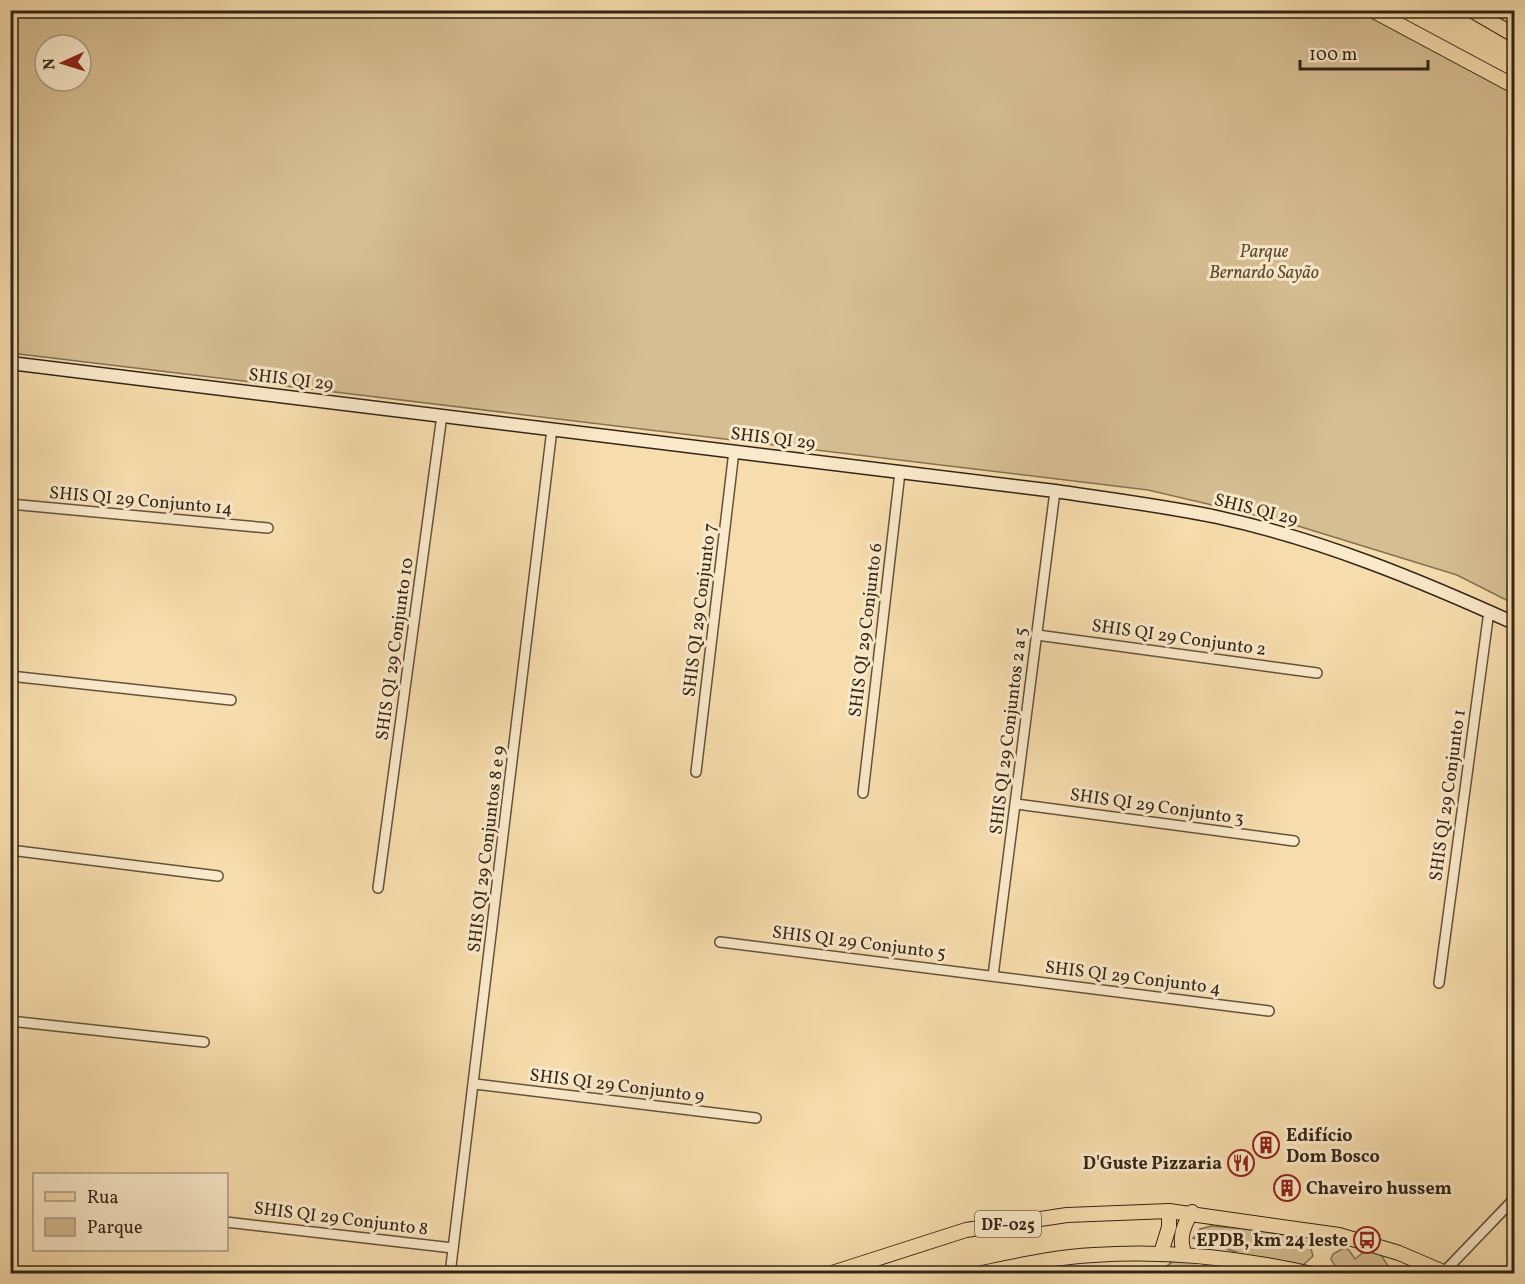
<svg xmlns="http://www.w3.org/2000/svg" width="1525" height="1284" font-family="Vollkorn,serif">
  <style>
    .green { fill: #d6be93; stroke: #847254; stroke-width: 1.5; fill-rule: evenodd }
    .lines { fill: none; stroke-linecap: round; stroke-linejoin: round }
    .street-casing { stroke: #63533c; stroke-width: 12 }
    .secondary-casing { stroke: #322516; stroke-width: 15 }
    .primary-casing { stroke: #322516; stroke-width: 16 }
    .street { stroke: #fae9ca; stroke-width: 9 }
    .secondary { stroke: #fae9ca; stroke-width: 12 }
    .primary { stroke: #f7ddad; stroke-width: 14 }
    .labels { text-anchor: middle; stroke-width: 6; stroke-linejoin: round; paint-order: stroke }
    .shield { fill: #fae9ca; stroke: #6e604c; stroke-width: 1.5 }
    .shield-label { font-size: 16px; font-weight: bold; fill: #322516 }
    .park-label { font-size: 18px; font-style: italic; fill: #5b4b35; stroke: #fae9ca }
    .street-label { font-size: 18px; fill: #322516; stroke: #fae9ca }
    .poi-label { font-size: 18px; font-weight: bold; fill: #322516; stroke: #fae9ca; text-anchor: start }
  </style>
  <rect width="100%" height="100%" fill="#f7ddad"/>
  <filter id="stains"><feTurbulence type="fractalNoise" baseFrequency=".00333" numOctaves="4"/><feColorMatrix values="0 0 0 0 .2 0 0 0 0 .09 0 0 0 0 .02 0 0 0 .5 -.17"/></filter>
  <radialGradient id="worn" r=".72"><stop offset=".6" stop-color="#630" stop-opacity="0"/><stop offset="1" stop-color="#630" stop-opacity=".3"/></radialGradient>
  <g class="green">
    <path d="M1377 10 1514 86V604L1457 575 1285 522 1148 490 11 353V11ZM45 45H81V81H45Z"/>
    <path d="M1211 1226 1248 1229 1302 1238 1310 1245 1313 1256 1301 1267H1265L1270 1273H1233C1240 1270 1240 1258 1236 1252L1193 1238 1200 1229Z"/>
    <polygon points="1344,1248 1349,1250 1355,1259 1365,1251 1379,1252 1390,1269 1401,1273 1339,1273 1331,1259 1333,1254"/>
    <path d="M1180 1256 1201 1262 1214 1273 1072 1274C1103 1268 1135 1278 1161 1269 1168 1267 1174 1259 1180 1256Z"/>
  </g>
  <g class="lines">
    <defs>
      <g id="street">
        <polyline points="10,504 268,528"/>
        <polyline points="1037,635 1317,673"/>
        <polyline points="10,676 231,700"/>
        <polyline points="696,772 734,451"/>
        <polyline points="863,793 900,472"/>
        <polyline points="1016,804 1294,841"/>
        <polyline points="10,850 218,876"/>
        <polyline points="378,888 442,415"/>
        <polyline points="720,942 1269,1011"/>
        <polyline points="993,976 1055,491"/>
        <polyline points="1439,983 1489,611"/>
        <polyline points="10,1021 204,1042"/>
        <polyline points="475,1084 756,1118"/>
        <polyline points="226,1222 453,1248"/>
        <polyline points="1444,1272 1514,1199"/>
        <polyline points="450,1274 552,429"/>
      </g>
      <path id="secondary" d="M10 363 1055 491C1109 499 1164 506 1217 517 1320 539 1419 580 1514 623"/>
      <g id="primary">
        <polyline points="1372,10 1514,86"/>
        <polyline points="1471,10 1514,35"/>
        <polyline points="1161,1253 1169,1227 1169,1211"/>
        <path d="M1185 1255C1178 1239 1183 1226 1192 1212"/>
        <polyline points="829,1274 966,1230 1067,1215 1169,1211 1339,1235 1399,1253 1448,1274"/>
        <path d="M977 1274C1016 1266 1055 1257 1094 1255 1167 1250 1241 1258 1312 1274"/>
      </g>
    </defs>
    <use href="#street" class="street-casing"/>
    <use href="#secondary" class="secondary-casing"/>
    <use href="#primary" class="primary-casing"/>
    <use href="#street" class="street"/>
    <use href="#secondary" class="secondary"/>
    <use href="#primary" class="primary"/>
  </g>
  <defs>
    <symbol id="building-ring" viewBox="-11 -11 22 22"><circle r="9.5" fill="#fae9ca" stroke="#8f2418" stroke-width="1.5"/><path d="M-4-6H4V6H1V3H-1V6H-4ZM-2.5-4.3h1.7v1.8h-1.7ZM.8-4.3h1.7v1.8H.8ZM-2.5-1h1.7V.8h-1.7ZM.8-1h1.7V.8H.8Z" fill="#8f2418"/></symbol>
    <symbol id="restaurant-ring" viewBox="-11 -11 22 22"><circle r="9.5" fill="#fae9ca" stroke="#8f2418" stroke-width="1.5"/><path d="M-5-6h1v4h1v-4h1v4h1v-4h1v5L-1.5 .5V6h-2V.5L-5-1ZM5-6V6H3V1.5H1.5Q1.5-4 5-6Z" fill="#8f2418"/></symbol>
    <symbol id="bus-ring" viewBox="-11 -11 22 22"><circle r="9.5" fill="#fae9ca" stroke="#8f2418" stroke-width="1.5"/><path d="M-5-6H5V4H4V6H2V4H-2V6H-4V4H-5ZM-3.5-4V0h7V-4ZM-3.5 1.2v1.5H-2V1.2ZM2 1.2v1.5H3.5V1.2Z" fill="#8f2418"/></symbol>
  </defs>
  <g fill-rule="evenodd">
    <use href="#building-ring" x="1251" y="1130" width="30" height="30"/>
    <use href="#restaurant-ring" x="1226" y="1148" width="30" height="30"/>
    <use href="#building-ring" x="1272" y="1173" width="30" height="30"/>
    <use href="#bus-ring" x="1352" y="1225" width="30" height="30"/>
  </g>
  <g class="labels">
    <rect class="shield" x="975" y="1211" width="66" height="26" rx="4.5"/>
    <g class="shield-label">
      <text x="1008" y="1230">DF-025</text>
    </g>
    <g class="park-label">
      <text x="1264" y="257">Parque<tspan x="1264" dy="21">Bernardo Sayão</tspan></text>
    </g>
    <g class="street-label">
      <text transform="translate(291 379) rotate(7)" y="6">SHIS QI 29</text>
      <text transform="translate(773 438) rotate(7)" y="6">SHIS QI 29</text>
      <text transform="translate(141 500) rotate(5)" y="6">SHIS QI 29 Conjunto 14</text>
      <text transform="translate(1256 509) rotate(14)" y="6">SHIS QI 29</text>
      <text transform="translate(699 610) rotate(-83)" y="6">SHIS QI 29 Conjunto 7</text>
      <text transform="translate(865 630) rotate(-83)" y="6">SHIS QI 29 Conjunto 6</text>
      <text transform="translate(1179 637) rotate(8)" y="6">SHIS QI 29 Conjunto 2</text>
      <text transform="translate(394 649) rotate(-82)" y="6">SHIS QI 29 Conjunto 10</text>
      <text transform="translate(1008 731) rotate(-83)" y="6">SHIS QI 29 Conjuntos 2 a 5</text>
      <text transform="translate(1447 795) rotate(-82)" y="6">SHIS QI 29 Conjunto 1</text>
      <text transform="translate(1157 806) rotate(8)" y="6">SHIS QI 29 Conjunto 3</text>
      <text transform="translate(486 849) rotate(-83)" y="6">SHIS QI 29 Conjuntos 8 e 9</text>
      <text transform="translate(859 942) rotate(7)" y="6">SHIS QI 29 Conjunto 5</text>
      <text transform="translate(1133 977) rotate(7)" y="6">SHIS QI 29 Conjunto 4</text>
      <text transform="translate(617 1085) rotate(7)" y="6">SHIS QI 29 Conjunto 9</text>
      <text transform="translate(341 1218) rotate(7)" y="6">SHIS QI 29 Conjunto 8</text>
    </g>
    <g class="poi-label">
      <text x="1286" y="1141">Edifício<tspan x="1286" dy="21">Dom Bosco</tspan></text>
      <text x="1222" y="1169" text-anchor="end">D'Guste Pizzaria</text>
      <text x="1306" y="1194">Chaveiro hussem</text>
      <text x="1348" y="1246" text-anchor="end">EPDB, km 24 leste</text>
    </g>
  </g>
  <rect width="1525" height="1284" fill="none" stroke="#f7ddad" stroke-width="36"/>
  <rect x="12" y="12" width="1501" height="1260" fill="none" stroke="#322516" stroke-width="3"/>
  <rect x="18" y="18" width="1489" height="1248" fill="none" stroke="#322516" stroke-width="1.5"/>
  <rect x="33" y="1173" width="195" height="78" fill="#fae9ca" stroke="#aa9b82" stroke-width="1.5"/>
  <rect x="45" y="1192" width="30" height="9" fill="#f7ddad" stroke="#aa9b82" stroke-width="1.5"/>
  <text x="87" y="1203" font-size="18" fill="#322516">Rua</text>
  <rect x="45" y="1218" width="30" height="18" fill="#d6be93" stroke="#aa9b82" stroke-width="1.5"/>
  <text x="87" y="1233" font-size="18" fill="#322516">Parque</text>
  <g transform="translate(63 63) rotate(266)"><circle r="28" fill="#fae9ca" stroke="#aa9b82" stroke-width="1.5"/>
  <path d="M0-4.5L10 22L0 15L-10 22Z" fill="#8f2418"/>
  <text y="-9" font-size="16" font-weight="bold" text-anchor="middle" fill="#322516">N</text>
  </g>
  <path d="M1300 60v9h128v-9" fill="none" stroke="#322516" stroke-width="3"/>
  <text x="1309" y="60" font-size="18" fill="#322516" stroke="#fae9ca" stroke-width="4.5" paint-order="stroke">100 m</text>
  <rect width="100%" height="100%" filter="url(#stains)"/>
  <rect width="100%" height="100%" fill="url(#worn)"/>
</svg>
